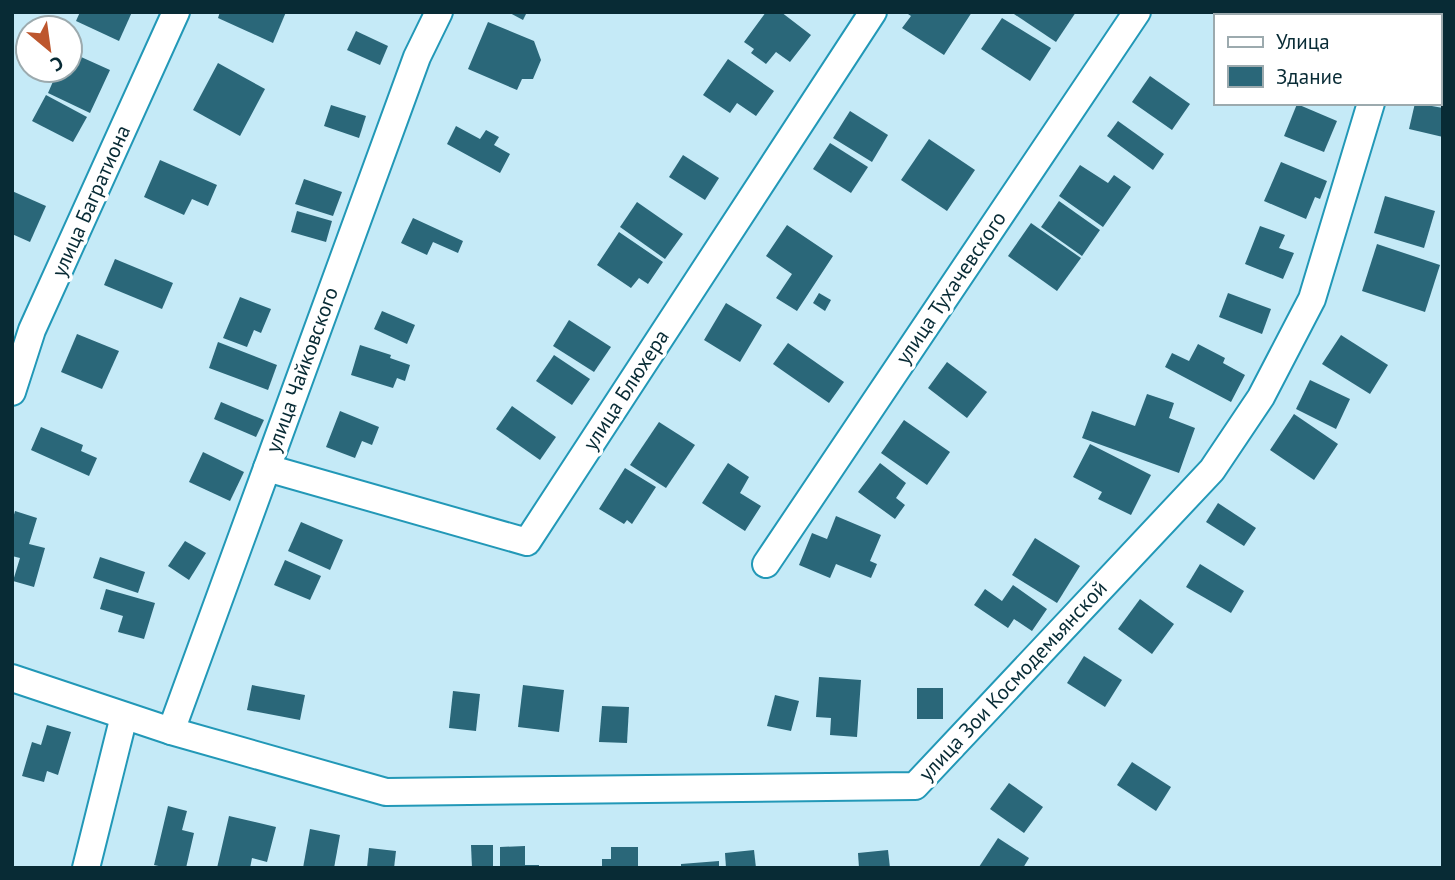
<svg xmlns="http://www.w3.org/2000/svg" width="1455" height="880" font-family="'PT Sans',sans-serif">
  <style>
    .building { fill: #2a6779 }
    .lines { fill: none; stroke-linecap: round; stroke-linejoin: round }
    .street-casing { stroke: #2298b7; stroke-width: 30 }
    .street { stroke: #fff; stroke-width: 26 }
    .labels { text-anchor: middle; stroke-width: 7; stroke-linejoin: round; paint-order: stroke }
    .street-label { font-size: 21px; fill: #082b35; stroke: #fff }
  </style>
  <rect width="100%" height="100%" fill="#c5eaf7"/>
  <g class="building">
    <polygon points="80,12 132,12 119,41 76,21"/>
    <polygon points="220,12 286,12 273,43 218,18"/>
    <polygon points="508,12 527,12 523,20"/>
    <polygon points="766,12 781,12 811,35 790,62 776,52 766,64 751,53 754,49 744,42"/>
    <polygon points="905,12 972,12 944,55 902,28 911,16"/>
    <polygon points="1011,12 1076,12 1056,42"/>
    <polygon points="1002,18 1051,48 1030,81 981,49"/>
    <polygon points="488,22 534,41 541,60 533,79 522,79 517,90 468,69"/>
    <polygon points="356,31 388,46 380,65 347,50"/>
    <polygon points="70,52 110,70 90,113 48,93 58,70 70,70"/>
    <polygon points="728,59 774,91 756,116 737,103 730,113 703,95"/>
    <polygon points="218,63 265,89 240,136 193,110"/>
    <polygon points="1150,76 1190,104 1172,130 1132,102"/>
    <polygon points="46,95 87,117 73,142 32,121"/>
    <polygon points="1415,103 1443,108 1443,137 1409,129"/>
    <polygon points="1297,104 1337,121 1324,152 1284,136"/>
    <polygon points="331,105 366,116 359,138 324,126"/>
    <polygon points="850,111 888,135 872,162 833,138"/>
    <polygon points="1118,121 1164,154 1153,170 1107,136"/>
    <polygon points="456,126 480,139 486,130 499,137 494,145 510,154 500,173 447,144"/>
    <polygon points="929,139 975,170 947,211 901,180"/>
    <polygon points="830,143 868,167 851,193 813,169"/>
    <polygon points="683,155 719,178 705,200 669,177"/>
    <polygon points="160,160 217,185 208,206 192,199 184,215 144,197"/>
    <polygon points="1281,162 1327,181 1320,199 1315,197 1306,219 1264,201"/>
    <polygon points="1080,165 1108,183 1114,175 1131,187 1103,227 1059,196"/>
    <polygon points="304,179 342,192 333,216 295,204"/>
    <polygon points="12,191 46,206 30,242 12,234"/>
    <polygon points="1385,196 1435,211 1424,248 1374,233"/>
    <polygon points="1059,201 1100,230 1082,256 1041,227"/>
    <polygon points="637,202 683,234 665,259 620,227"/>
    <polygon points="297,211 332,221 326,242 291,232"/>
    <polygon points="413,218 463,241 458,253 433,242 427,255 401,243"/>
    <polygon points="1031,223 1081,258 1057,291 1008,256"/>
    <polygon points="787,225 833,256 797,311 776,298 792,274 766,256"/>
    <polygon points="1260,226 1285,235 1279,248 1294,253 1283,279 1245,264"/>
    <polygon points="619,232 663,262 648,284 639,278 631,288 597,265"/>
    <polygon points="1377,244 1440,265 1425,312 1362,291"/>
    <polygon points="115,259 173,283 162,309 104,285"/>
    <polygon points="819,293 831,300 825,311 813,303"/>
    <polygon points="1228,293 1271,309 1262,334 1219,317"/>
    <polygon points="240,297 271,309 261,333 254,330 247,347 223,338"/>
    <polygon points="726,303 762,325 740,362 704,340"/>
    <polygon points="382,311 415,325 407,344 374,329"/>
    <polygon points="569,320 611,347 594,372 553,346"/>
    <polygon points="77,334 119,351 102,389 61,372"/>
    <polygon points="1341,335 1388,365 1370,394 1322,364"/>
    <polygon points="218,342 277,365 268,390 209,368"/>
    <polygon points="788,343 844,382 829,403 773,364"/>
    <polygon points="1198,344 1225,358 1223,363 1245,375 1231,402 1165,367 1172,353 1189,361"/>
    <polygon points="360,345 391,355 390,358 410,365 405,381 397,378 393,388 351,375"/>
    <polygon points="554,355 590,379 572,405 536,381"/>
    <polygon points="947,362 987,392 967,418 928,388"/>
    <polygon points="1310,380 1350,399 1336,429 1296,409"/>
    <polygon points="1147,394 1174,403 1169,418 1195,428 1179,473 1082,438 1092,411 1135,426"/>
    <polygon points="221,402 264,420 256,437 214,419"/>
    <polygon points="512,406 556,437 540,460 496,429"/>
    <polygon points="340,411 379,427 372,445 362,441 355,458 326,447"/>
    <polygon points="1294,414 1338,444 1314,480 1270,450"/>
    <polygon points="904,420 950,452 927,485 881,453"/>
    <polygon points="659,422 695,445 666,488 630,465"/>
    <polygon points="41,427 83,445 81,451 97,458 89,476 31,450"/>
    <polygon points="1090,444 1151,475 1131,515 1098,499 1102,492 1073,477"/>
    <polygon points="203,452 244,472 230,501 189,482"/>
    <polygon points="728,463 749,477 740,493 761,506 745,531 702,503"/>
    <polygon points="880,463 906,483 896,498 905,505 895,519 858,492"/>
    <polygon points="625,468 656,487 632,524 627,520 624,524 599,509"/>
    <polygon points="1218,503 1256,528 1244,546 1206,522"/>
    <polygon points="15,511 37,518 29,544 45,548 34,587 13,581 20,558 12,556 12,522"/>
    <polygon points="836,516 881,535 870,561 877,564 871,578 836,564 830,578 799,565 812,533 827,539"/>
    <polygon points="301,522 343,540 330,570 288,551"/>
    <polygon points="1035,538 1080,566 1057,603 1012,575"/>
    <polygon points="185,541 206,553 189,580 168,566"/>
    <polygon points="100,557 145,572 138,593 93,578"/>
    <polygon points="285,560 321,576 310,600 274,585"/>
    <polygon points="1200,564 1244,591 1231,613 1186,587"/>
    <polygon points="1013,585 1047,609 1032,631 1014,619 1008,628 974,605 985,589 1002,601"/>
    <polygon points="106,589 155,603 144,639 118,632 123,616 100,609"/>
    <polygon points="1140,599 1174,624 1152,654 1118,629"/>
    <polygon points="1084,656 1122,680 1105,707 1067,683"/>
    <polygon points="819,677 861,680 857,737 830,735 831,718 816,717"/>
    <polygon points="252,685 305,695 300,720 247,710"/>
    <polygon points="523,685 564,690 559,732 518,727"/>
    <rect x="917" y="688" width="26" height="31"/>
    <polygon points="453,691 480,694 476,731 449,728"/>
    <polygon points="775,695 799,701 791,731 767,726"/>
    <polygon points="602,706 629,707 627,743 599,742"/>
    <polygon points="47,725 71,732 58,775 47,771 44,782 22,776 32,742 41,745"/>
    <polygon points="1132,762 1171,787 1156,811 1117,785"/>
    <polygon points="1009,783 1043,807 1024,833 990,809"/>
    <polygon points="168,806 187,811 182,830 194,833 186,868 168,868 154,865"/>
    <polygon points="229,816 276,827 267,862 252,858 250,868 217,868"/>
    <polygon points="310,829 340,835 334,868 303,868"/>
    <polygon points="998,838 1029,858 1023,868 979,867"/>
    <polygon points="471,845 493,845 493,868 472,868"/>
    <polygon points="525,846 525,865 539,865 539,868 500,868 500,847"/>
    <polygon points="611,847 638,847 638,868 602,868 602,859 611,859"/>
    <polygon points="369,848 396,851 394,868 367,868"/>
    <polygon points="754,850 756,868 726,868 725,853"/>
    <polygon points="888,850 890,868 859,868 858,853"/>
    <polygon points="719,861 719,868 681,868 681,864"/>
  </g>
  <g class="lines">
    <defs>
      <g id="street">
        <polyline points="1239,12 1245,16"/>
        <polyline points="1396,16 1397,12"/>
        <polyline points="12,392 32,330 176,12"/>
        <polyline points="267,468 527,542 873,12"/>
        <polyline points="766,564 1137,12"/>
        <polyline points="12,678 171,731 386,792 915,786 1212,470 1261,397 1312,299 1371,103"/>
        <polyline points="171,731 417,57 439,12"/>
        <polyline points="86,868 124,716"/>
      </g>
    </defs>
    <use href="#street" class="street-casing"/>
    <use href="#street" class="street"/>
  </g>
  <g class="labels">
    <g class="street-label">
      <text transform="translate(91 201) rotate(-66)" y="7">улица Багратиона</text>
      <text transform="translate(951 288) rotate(-56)" y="7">улица Тухачевского</text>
      <text transform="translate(302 370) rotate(-70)" y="7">улица Чайковского</text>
      <text transform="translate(626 390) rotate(-57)" y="7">улица Блюхера</text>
      <text transform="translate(1013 681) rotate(-47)" y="7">улица Зои Космодемьянской</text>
    </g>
  </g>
  <rect width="1455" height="880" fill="none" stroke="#082b35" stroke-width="28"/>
  <rect x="1214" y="14" width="228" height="91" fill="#ffffff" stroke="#9caaae" stroke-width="2"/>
  <rect x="1228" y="37" width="35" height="10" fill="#ffffff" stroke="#9caaae" stroke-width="2"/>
  <text x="1276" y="49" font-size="21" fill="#082b35">Улица</text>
  <rect x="1228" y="66" width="35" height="21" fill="#2a6779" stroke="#9caaae" stroke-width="2"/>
  <text x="1276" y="84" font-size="21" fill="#082b35">Здание</text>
  <g transform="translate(49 49) rotate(151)"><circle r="33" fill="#ffffff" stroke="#9caaae" stroke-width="2"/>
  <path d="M0-5L12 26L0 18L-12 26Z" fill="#bd562d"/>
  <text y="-10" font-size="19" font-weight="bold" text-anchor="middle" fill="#082b35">С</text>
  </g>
</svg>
